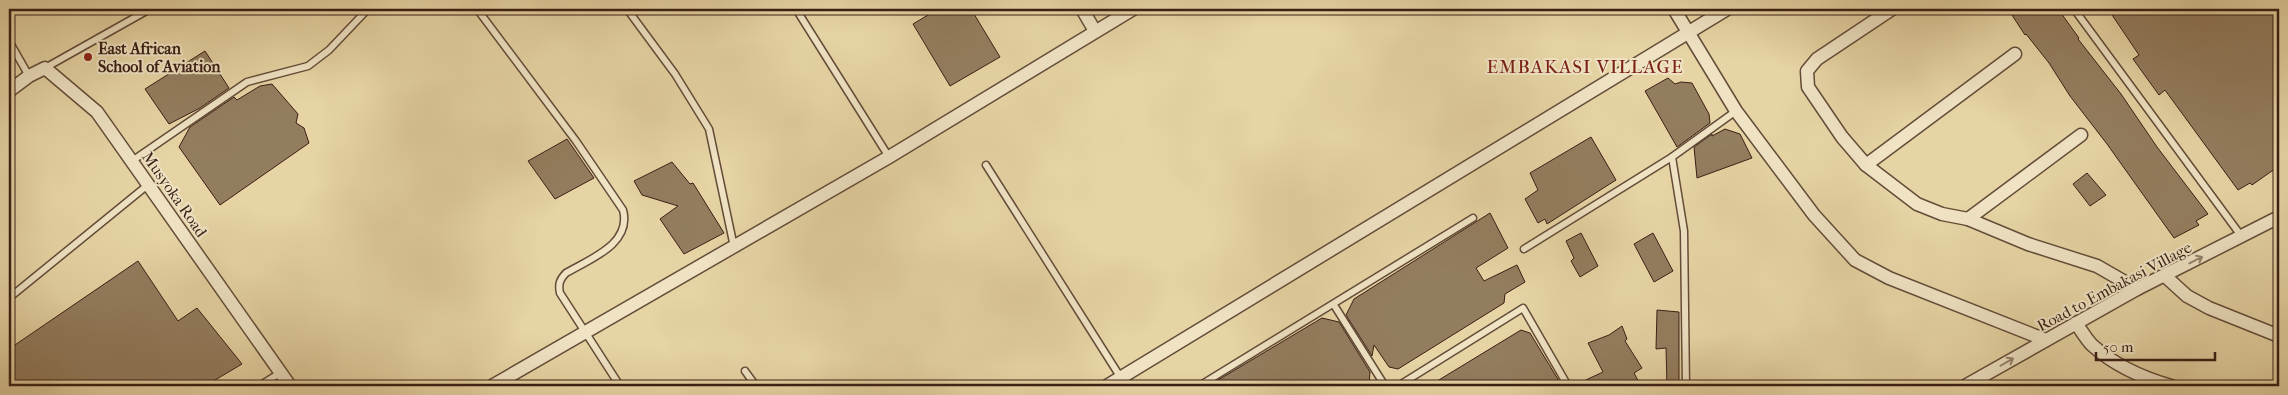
<svg xmlns="http://www.w3.org/2000/svg" width="2288" height="395" font-family="'IM FELL French Canon',serif">
  <style>
    .building { fill: #937d5f; stroke: #391f15 }
    .lines { fill: none; stroke-linecap: round; stroke-linejoin: round }
    .lane-casing { stroke: #644c39; stroke-width: 9 }
    .street-casing { stroke: #644c39; stroke-width: 15 }
    .lane { stroke: #efe3c4; stroke-width: 6 }
    .street { stroke: #efe3c4; stroke-width: 12 }
    .oneway { stroke: #94816c }
    .poi-dot { fill: #8f2418; stroke: #efe3c4; stroke-width: 2 }
    .labels { text-anchor: middle; stroke-width: 4; stroke-linejoin: round; paint-order: stroke }
    .poi-label { font-size: 16px; font-weight: bold; fill: #391f15; stroke: #efe3c4; text-anchor: start }
    .street-label { font-size: 16px; fill: #391f15; stroke: #efe3c4 }
    .quarter-label { font-size: 19px; letter-spacing: 1px; fill: #7a1f14; stroke: #efe3c4 }
  </style>
  <rect width="100%" height="100%" fill="#e6d4a4"/>
  <filter id="stains"><feTurbulence type="fractalNoise" baseFrequency=".004" numOctaves="4"/><feColorMatrix values="0 0 0 0 .2 0 0 0 0 .09 0 0 0 0 .02 0 0 0 .5 -.17"/></filter>
  <radialGradient id="worn" r=".72"><stop offset=".6" stop-color="#630" stop-opacity="0"/><stop offset="1" stop-color="#630" stop-opacity=".3"/></radialGradient>
  <g class="building">
    <polygon points="938,9 971,9 1000,57 950,86 913,24"/>
    <polygon points="2008,9 2058,9 2079,38 2078,39 2121,94 2157,147 2208,214 2196,221 2199,225 2174,238 2107,144 2070,96 2049,63 2026,34 2025,35"/>
    <polygon points="2108,9 2279,9 2279,166 2252,185 2250,183 2238,190 2165,90 2159,95 2133,59 2139,55"/>
    <polygon points="205,51 229,88 200,108 169,124 145,89"/>
    <polygon points="1668,78 1675,84 1681,82 1692,83 1709,114 1710,123 1677,147 1645,91"/>
    <polygon points="272,84 298,114 296,123 304,128 309,143 220,205 179,147 190,127 234,97 237,100 260,86"/>
    <polygon points="1725,129 1740,134 1752,158 1697,178 1694,147 1712,134 1712,136"/>
    <polygon points="1591,137 1616,180 1547,224 1545,219 1538,223 1525,199 1538,190 1530,173"/>
    <polygon points="567,139 594,178 555,199 528,161"/>
    <polygon points="672,162 690,184 693,183 724,233 684,254 660,219 678,206 642,195 634,181"/>
    <polygon points="2087,173 2106,195 2090,206 2073,184"/>
    <polygon points="1490,213 1508,248 1476,268 1484,281 1517,265 1525,282 1505,294 1504,303 1398,369 1389,367 1374,345 1372,356 1346,315 1354,299"/>
    <polygon points="1581,233 1598,266 1580,277 1571,261 1574,258 1566,241"/>
    <polygon points="1653,233 1673,271 1654,282 1634,244"/>
    <polygon points="138,261 178,321 197,308 242,364 205,386 9,386 9,349"/>
    <polygon points="1657,310 1679,312 1679,386 1667,386 1666,348 1656,349"/>
    <polygon points="1322,318 1339,322 1370,372 1369,386 1208,386"/>
    <polygon points="1622,326 1627,339 1625,341 1642,368 1634,373 1641,386 1573,386 1603,372 1588,343 1609,335"/>
    <polygon points="1521,330 1530,333 1562,386 1429,386"/>
  </g>
  <g class="lines">
    <defs>
      <g id="lane">
        <path d="M477 9 576 141 623 210C632 244 590 259 566 273 560 279 558 284 560 293L620 386"/>
        <polyline points="627,9 675,74 709,129 734,247"/>
        <polyline points="796,9 889,157"/>
        <polyline points="2074,9 2242,237"/>
        <polyline points="9,41 29,76"/>
        <polyline points="45,68 150,9"/>
        <polyline points="1672,157 1684,231 1686,386"/>
        <polyline points="132,161 247,82 308,66 329,50 368,9"/>
        <polyline points="986,165 1121,378"/>
        <polyline points="1524,249 1672,157 1736,111"/>
        <polyline points="9,298 149,184"/>
        <polyline points="1334,305 1385,386"/>
        <polyline points="745,371 756,386"/>
        <polyline points="259,386 280,373"/>
        <polyline points="1199,386 1473,218"/>
        <polyline points="1398,386 1523,308 1568,386"/>
      </g>
      <g id="street">
        <polyline points="1082,9 1095,31"/>
        <polyline points="1674,9 1736,111 1814,215 1855,260 1889,278 2046,340"/>
        <polyline points="1892,9 1817,59 1807,71 1808,87 1842,137 1866,165 1917,204 1942,214 1968,219 2028,244 2097,266 2137,289"/>
        <polyline points="9,91 29,76 45,68 97,112 290,386"/>
        <polyline points="1866,165 2015,54"/>
        <polyline points="1968,219 2081,135"/>
        <polyline points="2165,276 2187,296 2209,308 2279,336"/>
        <path d="M2076 323C2081 330 2086 339 2092 345 2114 365 2143 378 2171 386"/>
        <polyline points="492,386 889,157 1133,9"/>
        <polyline points="1107,386 1727,9"/>
        <polyline points="1965,386 2137,289 2279,217"/>
      </g>
    </defs>
    <use href="#lane" class="lane-casing"/>
    <use href="#street" class="street-casing"/>
    <use href="#lane" class="lane"/>
    <use href="#street" class="street"/>
  </g>
  <defs><path id="oneway-shaft" d="M-6 0H5M1.5-3L5.5 0L1.5 3" fill="none" stroke-width="1.6" stroke-linecap="round" stroke-linejoin="round" transform="scale(1.25)"/></defs>
  <g class="oneway">
    <use href="#oneway-shaft" transform="translate(2196 260) rotate(-27)"/>
    <use href="#oneway-shaft" transform="translate(2007 362) rotate(-30)"/>
  </g>
  <circle class="poi-dot" cx="88" cy="57" r="5"/>
  <g class="labels">
    <g class="poi-label">
      <text x="98" y="54">East African<tspan x="98" dy="18">School of Aviation</tspan></text>
    </g>
    <g class="street-label">
      <text transform="translate(175 194) rotate(55)" y="6">Musyoka Road</text>
      <text transform="translate(2114 286) rotate(-28)" y="6">Road to Embakasi Village</text>
    </g>
    <g class="quarter-label">
      <text x="1585" y="73">EMBAKASI VILLAGE</text>
    </g>
  </g>
  <rect width="2288" height="395" fill="none" stroke="#e6d4a4" stroke-width="30"/>
  <rect x="10" y="10" width="2268" height="375" fill="none" stroke="#391f15" stroke-width="2.5"/>
  <rect x="15" y="15" width="2258" height="365" fill="none" stroke="#391f15"/>
  <path d="M2096 352v8h119v-8" fill="none" stroke="#391f15" stroke-width="2.5"/>
  <text x="2103" y="352" font-size="15" fill="#391f15" stroke="#efe3c4" stroke-width="4" paint-order="stroke">50 m</text>
  <rect width="100%" height="100%" filter="url(#stains)"/>
  <rect width="100%" height="100%" fill="url(#worn)"/>
</svg>
